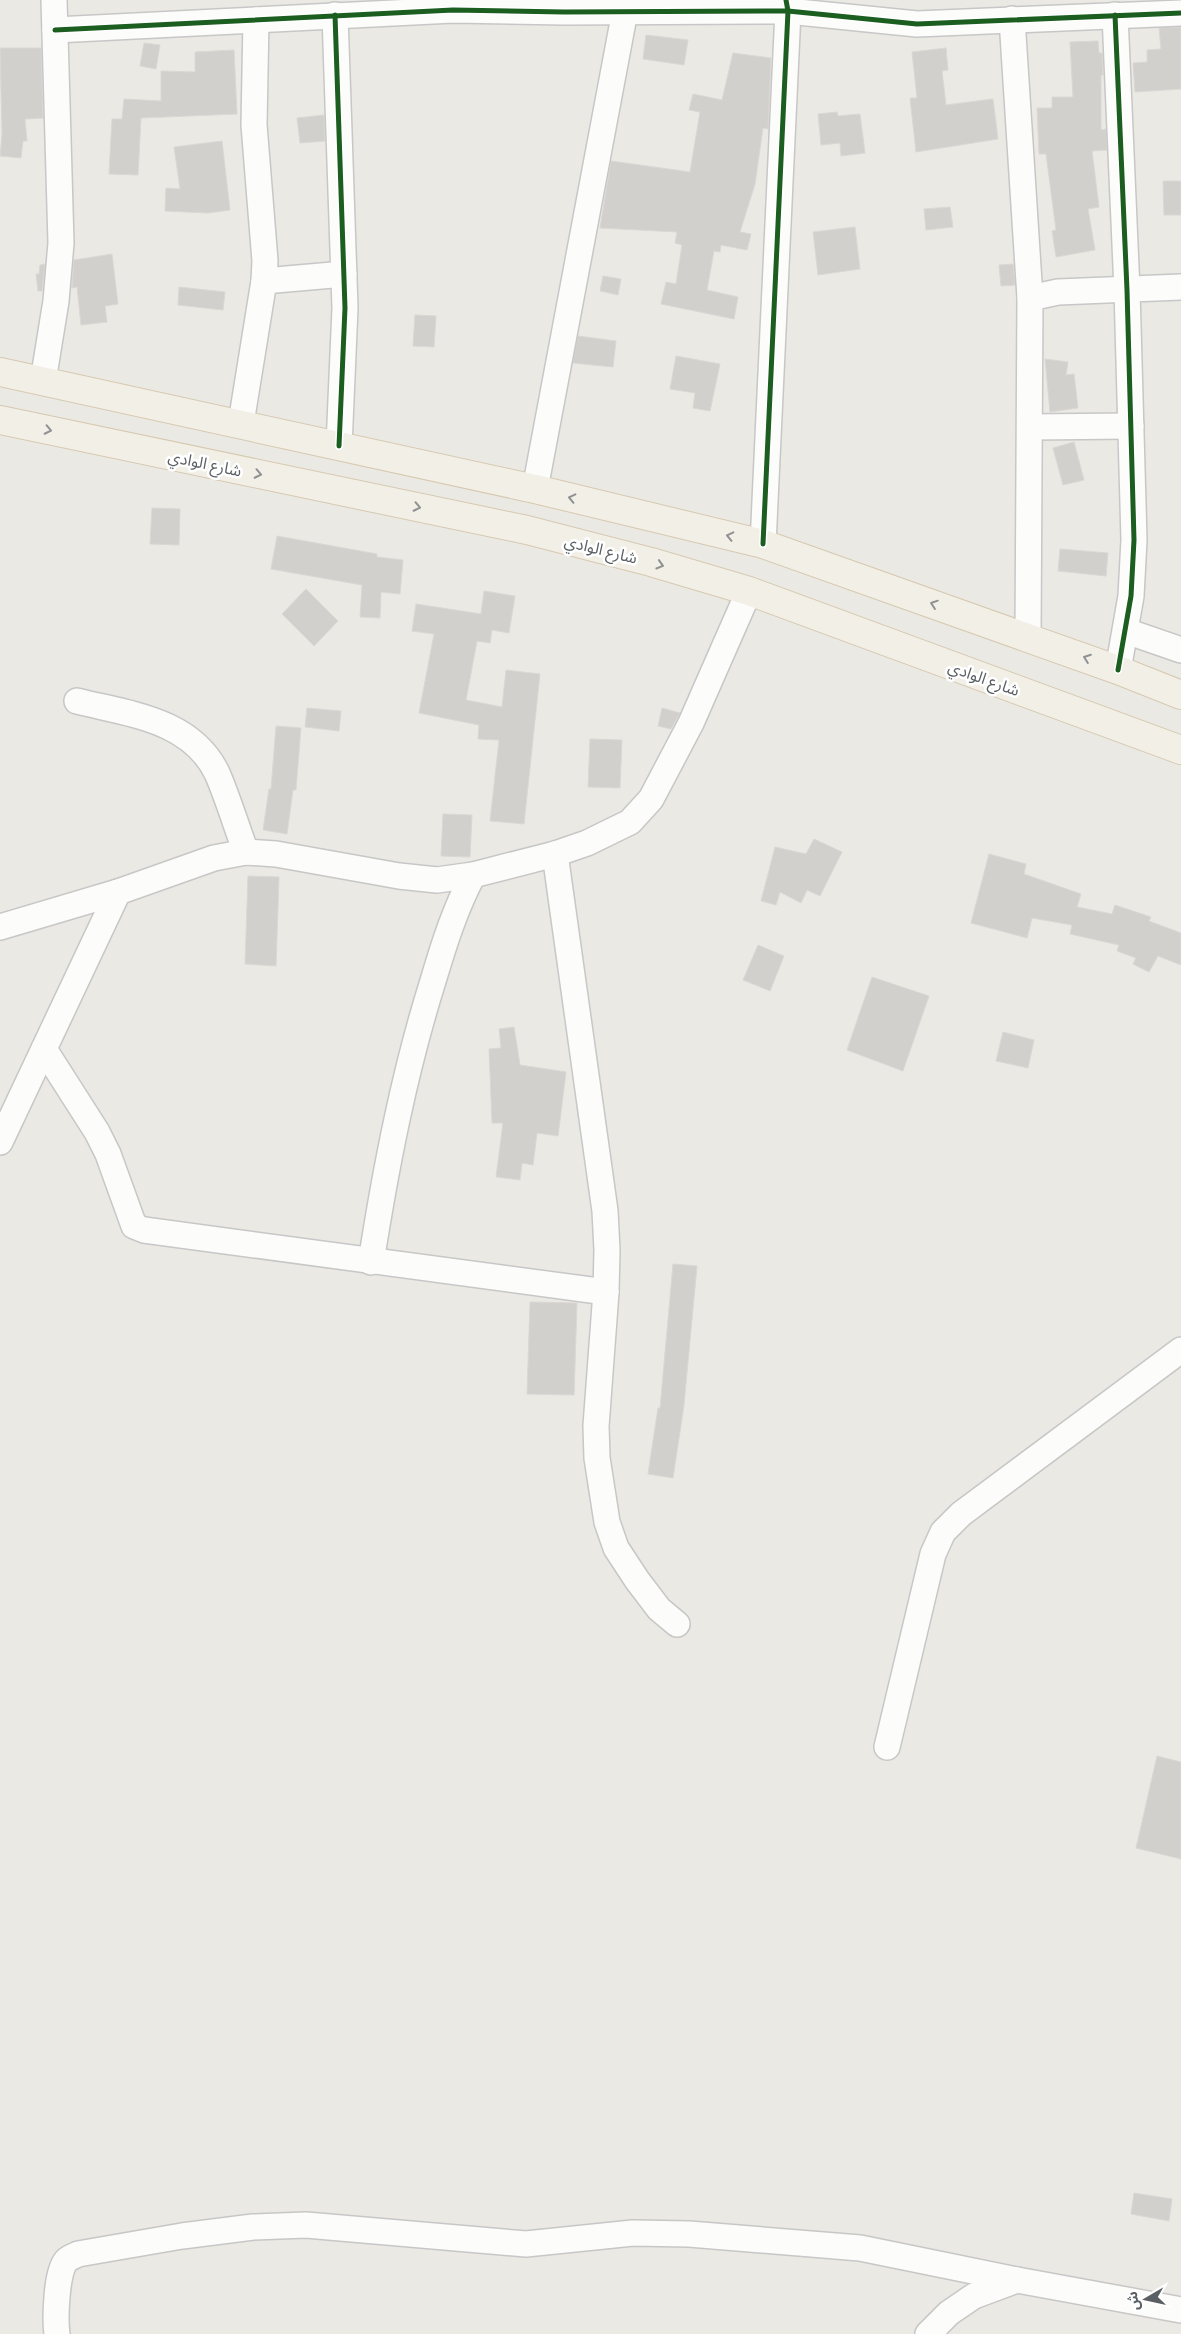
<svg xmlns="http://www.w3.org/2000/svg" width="1181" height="2334" font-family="'Nunito Sans','Noto Sans Arabic',sans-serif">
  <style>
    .building { fill: #d1d0cd; stroke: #dad8d4 }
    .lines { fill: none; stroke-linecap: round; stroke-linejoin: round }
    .minor-casing { stroke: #c7c7c7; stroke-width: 28 }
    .major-casing { stroke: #d6c9b0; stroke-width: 30 }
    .minor { stroke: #fcfcfb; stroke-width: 25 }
    .major { stroke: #f2efe7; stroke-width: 28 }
    .cycleway-casing { stroke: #fff; stroke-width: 8 }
    .cycleway { stroke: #1b5e20; stroke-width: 5 }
    .oneway { stroke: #8f9192 }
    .labels { text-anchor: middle; stroke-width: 5; stroke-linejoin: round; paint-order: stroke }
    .street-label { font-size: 16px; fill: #5a5f64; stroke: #fff }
  </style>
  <rect width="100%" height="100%" fill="#ebe9e4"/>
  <g class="building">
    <polygon points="1181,27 1181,89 1135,92 1133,63 1147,62 1147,50 1161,49 1159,28"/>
    <polygon points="646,35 688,40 684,65 643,59"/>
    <polygon points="1098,41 1099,53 1102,53 1103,75 1101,75 1101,130 1106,129 1107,150 1092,151 1099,207 1088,209 1095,250 1056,257 1052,231 1056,230 1046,154 1039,154 1037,108 1052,108 1052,97 1073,97 1070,42"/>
    <polygon points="144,43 160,45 156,69 140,66"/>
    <polygon points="0,48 41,48 43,118 25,119 27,141 23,141 21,158 0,156 2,134"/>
    <polygon points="946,48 948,70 942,71 946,105 993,99 998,139 916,152 910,98 917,98 912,52"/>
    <polygon points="234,50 237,114 141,118 138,175 109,174 112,119 122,119 124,99 161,101 161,71 195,72 195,52"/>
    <polygon points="733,53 771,58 768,129 763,128 755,184 740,232 751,234 747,250 721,245 720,252 714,251 707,290 738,297 734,319 661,304 666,282 676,284 682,245 675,243 677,232 600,228 611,161 690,172 700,112 689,110 693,94 722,100"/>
    <polygon points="837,112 838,116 860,114 865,153 841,156 840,143 821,145 818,114"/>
    <polygon points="324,115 325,141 300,143 297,118"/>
    <polygon points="222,141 230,210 208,213 165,211 166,188 180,189 174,147"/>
    <polygon points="1163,181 1181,181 1181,215 1164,215"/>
    <polygon points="950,207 953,227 926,230 924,209"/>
    <polygon points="855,227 860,269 818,275 813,232"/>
    <polygon points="112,254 118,304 105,306 107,322 81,325 77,287 72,288 74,260"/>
    <polygon points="45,264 42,291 38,291 36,274 39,274 40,265"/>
    <polygon points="1013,264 1015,285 1001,286 999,265"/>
    <polygon points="603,276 621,279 618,295 600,291"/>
    <polygon points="179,287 225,292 223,310 178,305"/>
    <polygon points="415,315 436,316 434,347 413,346"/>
    <polygon points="578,336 616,341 613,367 573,363"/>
    <polygon points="676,356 720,364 710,411 693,408 695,393 670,389"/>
    <polygon points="1045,359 1068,362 1066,375 1074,374 1078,408 1050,412"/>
    <polygon points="1074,442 1084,480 1063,485 1053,448"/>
    <polygon points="152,508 180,509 179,545 150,544"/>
    <polygon points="277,536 377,554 377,557 403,560 400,594 381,592 380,618 360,617 362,585 271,569"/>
    <polygon points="1060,549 1108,553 1106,576 1058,571"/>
    <polygon points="306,589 338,621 314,646 282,614"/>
    <polygon points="484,591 515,596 509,633 492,630 490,643 477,641 466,700 502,707 506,670 540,674 524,824 490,821 499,740 478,739 479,725 419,713 434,634 412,631 416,604 481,614"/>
    <polygon points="307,708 341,711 339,731 305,727"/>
    <polygon points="662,708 680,713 671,729 658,726"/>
    <polygon points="276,726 301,728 296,790 293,790 287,834 263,830 269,789 271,789"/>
    <polygon points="590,739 622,740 620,788 588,787"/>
    <polygon points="443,814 472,815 470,857 441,856"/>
    <polygon points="814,839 842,852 820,896 807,890 801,903 780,892 776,905 761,901 775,847 806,854"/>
    <polygon points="989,854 1026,864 1024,874 1081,894 1077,907 1112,914 1115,905 1151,917 1149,921 1181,933 1181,965 1158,956 1149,972 1133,964 1136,958 1117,951 1119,945 1070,934 1072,925 1032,918 1027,938 971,923"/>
    <polygon points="248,876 279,877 276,966 245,964"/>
    <polygon points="758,945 784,956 770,991 743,980"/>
    <polygon points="872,977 929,996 903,1071 847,1050"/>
    <polygon points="514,1027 520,1065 566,1072 558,1136 537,1133 533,1165 522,1163 520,1180 496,1177 503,1123 492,1123 489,1049 501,1048 499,1029"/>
    <polygon points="1003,1032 1034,1040 1028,1068 996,1061"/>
    <polygon points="673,1264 697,1266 684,1405 673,1478 648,1474 658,1408 660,1408"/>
    <polygon points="530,1302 577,1303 574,1395 527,1394"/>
    <polygon points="1157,1756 1181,1762 1181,1859 1136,1848"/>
    <polygon points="1134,2193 1172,2199 1169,2221 1131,2214"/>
  </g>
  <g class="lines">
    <defs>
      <g id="minor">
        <polyline points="335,15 345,308 339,446"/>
        <polyline points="1115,15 1127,290 1134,540 1131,596 1118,670"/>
        <polyline points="1012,19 1030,298"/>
        <polyline points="55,30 453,10 564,12 788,11 917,24 1181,13"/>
        <polyline points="264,281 344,274"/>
        <polyline points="43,381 56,301 61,243 54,0"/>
        <polyline points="241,423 264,281 265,261 254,125 256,20"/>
        <polyline points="1030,427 1131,426"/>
        <polyline points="535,489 625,11"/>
        <polyline points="763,544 788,11 786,0"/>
        <polyline points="1126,631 1181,650"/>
        <polyline points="1028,637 1030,298 1058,292 1181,287"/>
        <path d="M77 701C128 714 191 719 217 773 228 798 236 826 246 852"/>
        <polyline points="555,854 605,1211 607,1250 606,1292 596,1426 597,1458 607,1522 616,1548 637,1580 659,1609 677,1624"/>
        <polyline points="0,927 118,892 214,858 246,852 276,854 399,876 437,880 473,875 555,854 587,843 630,822 651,799 691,723 749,591"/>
        <polyline points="44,1049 97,1132 108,1154 134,1226 144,1230 606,1292"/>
        <polyline points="0,1142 118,892"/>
        <path d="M371 1262C386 1167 404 1073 433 981 444 944 455 909 473 875"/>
        <polyline points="887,1747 933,1554 943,1532 961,1514 1181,1350"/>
        <path d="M57 2334C55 2320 56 2269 67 2260 70 2257 75 2256 78 2254L182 2236 253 2227 306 2225 526 2244 633 2233 689 2234 860 2248 1017 2280"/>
        <polyline points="928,2334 949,2313 974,2296 1017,2280 1181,2310"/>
      </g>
      <g id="major">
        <polyline points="0,372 535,489 763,544 1118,670 1181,695"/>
        <polyline points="0,420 527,530 651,562 749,591 1181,750"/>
      </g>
    </defs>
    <use href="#minor" class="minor-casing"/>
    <use href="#major" class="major-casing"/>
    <use href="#minor" class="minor"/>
    <use href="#major" class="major"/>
    <defs>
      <g id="cycleway">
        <polyline points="335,15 345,308 339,446"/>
        <polyline points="1115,15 1127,290 1134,540 1131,596 1118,670"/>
        <polyline points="55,30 453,10 564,12 788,11 917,24 1181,13"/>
        <polyline points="763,544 788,11 786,0"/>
      </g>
    </defs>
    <use href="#cycleway" class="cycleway-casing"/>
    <use href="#cycleway" class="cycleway"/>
  </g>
  <defs><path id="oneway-chevron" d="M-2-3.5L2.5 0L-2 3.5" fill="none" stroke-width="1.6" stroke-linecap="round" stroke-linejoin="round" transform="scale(1.25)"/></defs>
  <g class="oneway">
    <use href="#oneway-chevron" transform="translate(48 430) rotate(12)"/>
    <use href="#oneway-chevron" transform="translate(258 474) rotate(12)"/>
    <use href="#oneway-chevron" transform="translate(572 498) rotate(-167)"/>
    <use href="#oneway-chevron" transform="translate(417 507) rotate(12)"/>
    <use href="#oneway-chevron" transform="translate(730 536) rotate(-167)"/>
    <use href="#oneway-chevron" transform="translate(660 565) rotate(17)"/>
    <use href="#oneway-chevron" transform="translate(934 604) rotate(-161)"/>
    <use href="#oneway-chevron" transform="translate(1087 658) rotate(-160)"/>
  </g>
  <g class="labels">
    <g class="street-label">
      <text transform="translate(205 463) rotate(12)" y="6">شارع الوادي</text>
      <text transform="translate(601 549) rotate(14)" y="6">شارع الوادي</text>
      <text transform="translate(984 678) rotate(20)" y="6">شارع الوادي</text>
    </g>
  </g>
  <g transform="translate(1146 2299) rotate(261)" stroke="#ffffff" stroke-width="4" paint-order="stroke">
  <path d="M0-4L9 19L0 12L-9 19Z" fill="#5a5f64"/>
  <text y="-8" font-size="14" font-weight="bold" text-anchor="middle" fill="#5a5f64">ش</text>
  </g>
</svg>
